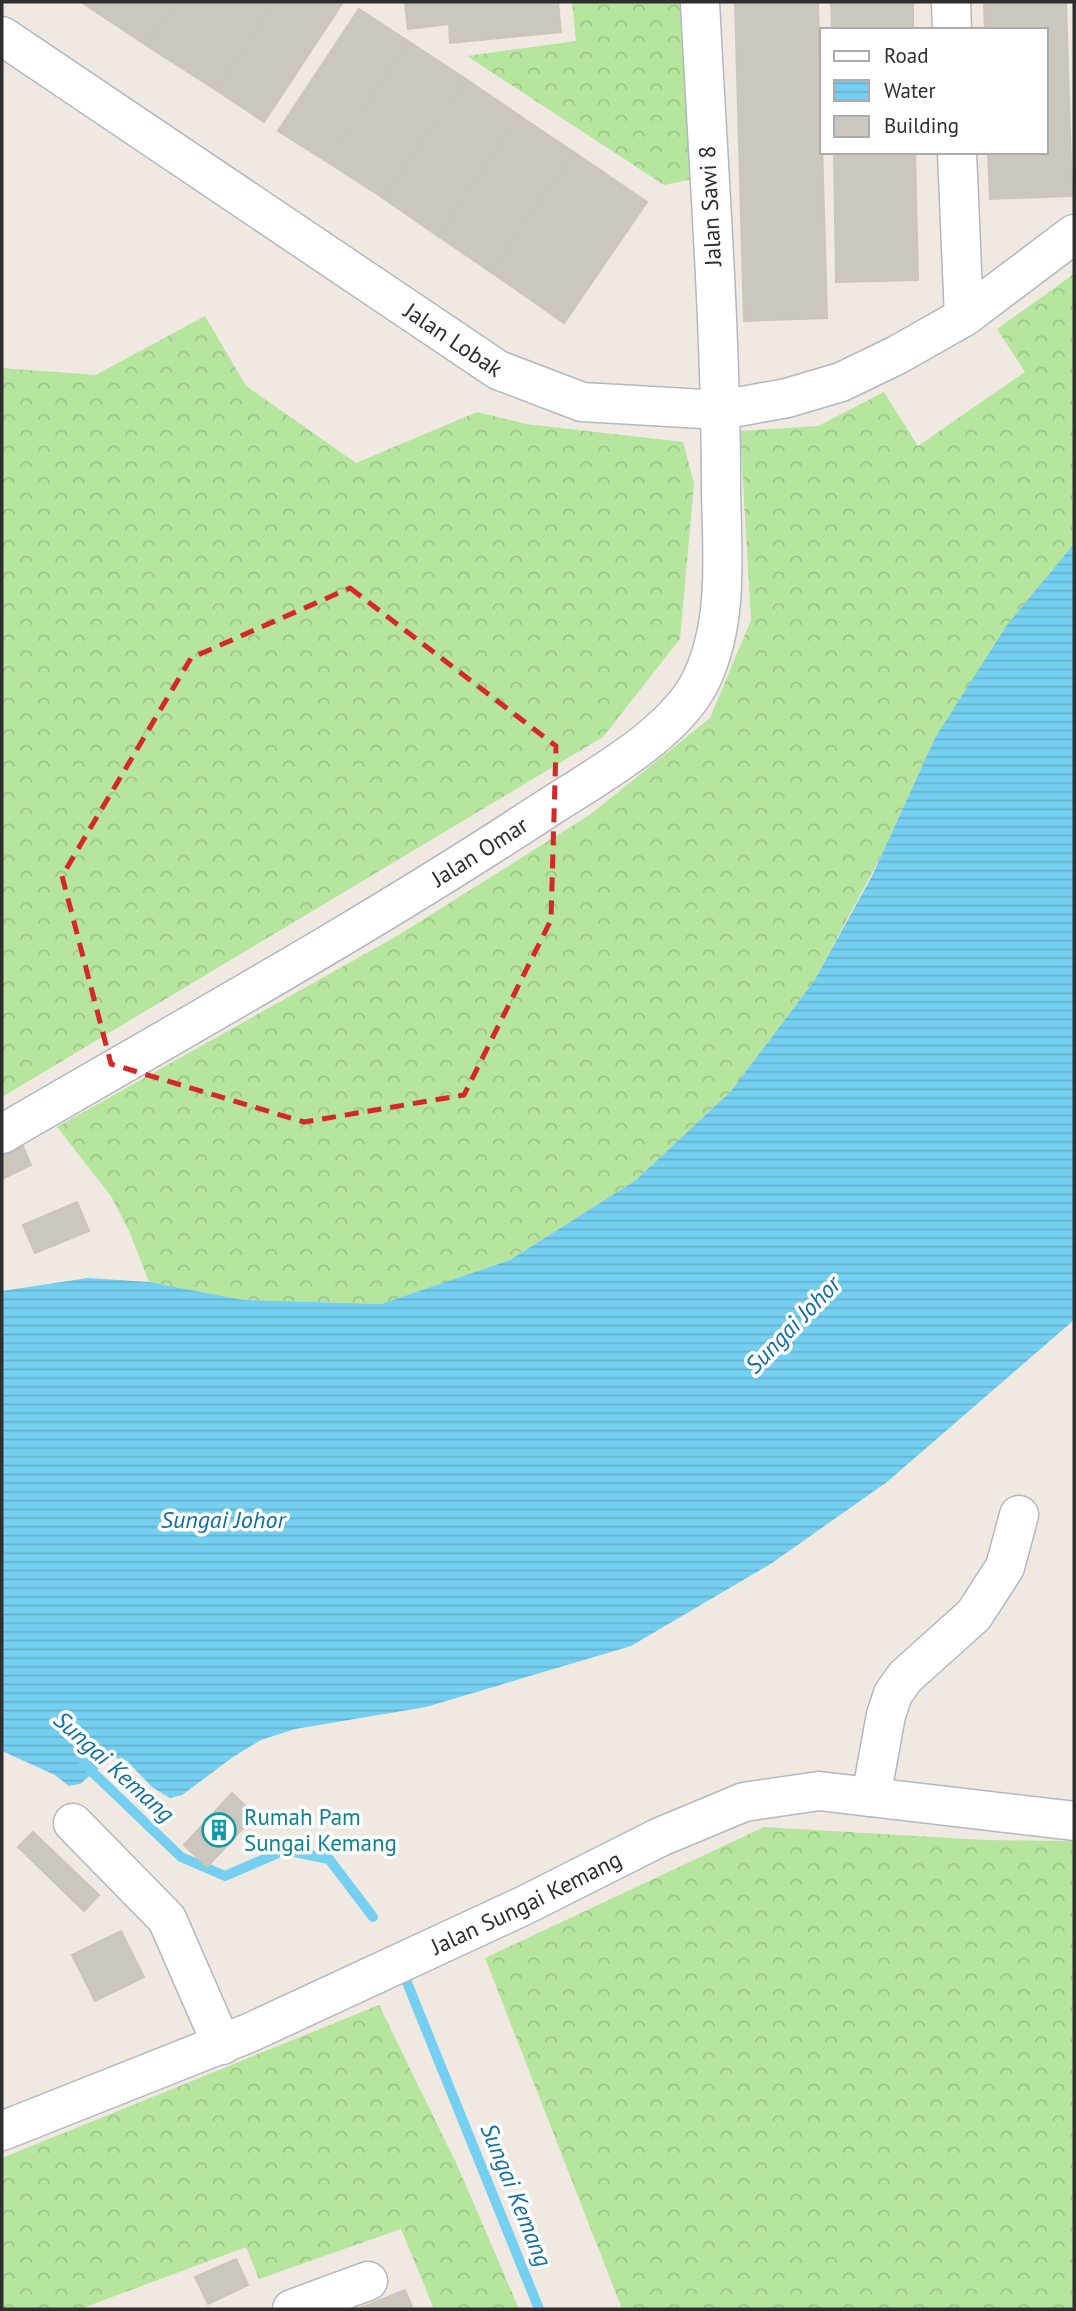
<svg xmlns="http://www.w3.org/2000/svg" width="1076" height="2311" font-family="'PT Sans',sans-serif">
  <style>
    .forest { fill: url(#forest-crowns) }
    .water { fill: url(#water-rules) }
    .lines { fill: none; stroke-linecap: round; stroke-linejoin: round }
    .stream { stroke: #75cff0; stroke-width: 10 }
    .building { fill: #cbc7bf; stroke: #cbc5ba; stroke-width: 2 }
    .minor-casing { stroke: #b4b7c1; stroke-width: 41 }
    .minor { stroke: #fff; stroke-width: 38 }
    .marked { fill: none; stroke: #d62828; stroke-width: 5; stroke-dasharray: 14 9; stroke-linejoin: round }
    .labels { text-anchor: middle; stroke-width: 7; stroke-linejoin: round; paint-order: stroke }
    .street-label { font-size: 23px; fill: #2e2e2e; stroke: #fff }
    .culture-label { font-size: 23px; fill: #0d838f; stroke: #fff; text-anchor: start }
    .water-label { font-size: 24px; font-style: italic; fill: #0d6fa3; stroke: #fff }
  </style>
  <defs>
    <pattern id="forest-crowns" width="20" height="18" patternUnits="userSpaceOnUse" patternTransform="scale(1.75)"><rect width="20" height="18" fill="#b6e59e"/><path d="M2 6a3 3 0 1 1 6 0M12 15a3 3 0 1 1 6 0" fill="none" stroke="#9dc588"/></pattern>
    <pattern id="water-rules" width="6" height="5" patternUnits="userSpaceOnUse" patternTransform="scale(1.75)"><rect width="6" height="5" fill="#75cff0"/><path d="M0 2.5h6" fill="none" stroke="#66b2ce"/></pattern>
  </defs>
  <rect width="100%" height="100%" fill="#efe9e1"/>
  <g class="forest">
    <polygon points="572,2 681,2 693,179 664,185 467,56 576,41"/>
    <polygon points="1074,274 1074,548 935,738 882,854 814,981 731,1091 636,1180 510,1260 381,1304 243,1300 149,1282 130,1233 111,1196 57,1127 397,936 591,814 710,718 751,620 740,431 818,426 884,392 918,446 1025,372 997,329"/>
    <polygon points="205,316 246,386 356,463 477,412 526,424 683,442 694,484 680,639 603,737 2,1097 2,368 96,375"/>
    <polygon points="764,1827 984,1840 1074,1841 1074,2309 622,2309 485,1958"/>
    <polygon points="379,2005 458,2167 519,2309 434,2309 401,2229 259,2279 246,2247 80,2309 2,2309 2,2158"/>
  </g>
  <polygon class="water" points="1074,544 1074,1320 887,1482 772,1563 631,1646 426,1707 295,1729 261,1740 233,1757 182,1795 170,1798 152,1787 127,1761 112,1757 80,1784 69,1786 55,1775 2,1751 2,1291 88,1278 149,1282 243,1300 381,1304 510,1260 636,1180 731,1091 814,981 872,876 935,738 1007,625"/>
  <g class="lines">
    <g class="stream">
      <polyline points="84,1764 181,1857 225,1876 285,1850 329,1859 373,1917"/>
      <polyline points="406,1980 539,2309"/>
    </g>
  </g>
  <g class="building">
    <polygon points="81,2 176,2 146,45"/>
    <polygon points="176,2 274,2 216,90 146,45"/>
    <polygon points="274,2 343,2 264,122 216,90"/>
    <polygon points="405,2 558,2 561,32 450,43 449,24 408,29"/>
    <polygon points="735,2 818,2 827,318 744,321"/>
    <polygon points="831,2 913,2 913,30 832,30"/>
    <polygon points="984,2 1066,2 1072,196 990,199 988,152 1046,152 1046,30 985,30"/>
    <polygon points="359,9 408,41 329,163 278,131"/>
    <polygon points="408,41 466,79 383,198 329,163"/>
    <polygon points="466,79 520,116 438,236 383,198"/>
    <polygon points="520,116 575,153 491,272 438,236"/>
    <polygon points="834,152 915,152 918,280 836,282"/>
    <polygon points="575,153 647,202 564,323 491,272"/>
    <polygon points="20,1140 31,1165 2,1179 2,1149"/>
    <polygon points="77,1202 89,1231 35,1253 23,1225"/>
    <polygon points="232,1793 255,1815 207,1867 184,1845"/>
    <polygon points="33,1832 99,1895 84,1911 18,1847"/>
    <polygon points="121,1931 144,1977 95,2001 72,1955"/>
    <polygon points="236,2259 248,2285 208,2304 195,2277"/>
    <polygon points="405,2290 413,2309 361,2309 360,2308"/>
  </g>
  <g class="lines">
    <defs>
      <g id="minor">
        <polyline points="951,2 952,30"/>
        <path id="s1" d="M2 36 498 370 582 402 721 410 787 398 841 382 897 355 964 317 1074 234"/>
        <polyline points="957,152 964,317"/>
        <path id="s2" d="M2 1134C182 1029 365 928 540 813 590 780 676 735 702 678 729 620 722 552 721 490 721 327 708 164 700 2"/>
        <polyline points="871,1797 886,1715 893,1694 905,1677 974,1615 1005,1567 1019,1515"/>
        <polyline points="73,1823 167,1919 222,2045"/>
        <path id="s3" d="M2 2131 249 2033 523 1906 660 1837 744 1802 819 1791 1074 1821"/>
        <polyline points="292,2309 368,2281"/>
      </g>
    </defs>
    <use href="#minor" class="minor-casing"/>
    <use href="#minor" class="minor"/>
  </g>
  <path class="marked" d="M350 588 556 746 551 920 464 1095 304 1122 111 1064 62 876 191 658Z"/>
  <defs>
    <symbol id="building-ring" viewBox="-11 -11 22 22"><circle r="9.5" fill="#fff" stroke="#0f9aa8" stroke-width="1.5"/><path d="M-4-6H4V6H1V3H-1V6H-4ZM-2.5-4.3h1.7v1.8h-1.7ZM.8-4.3h1.7v1.8H.8ZM-2.5-1h1.7V.8h-1.7ZM.8-1h1.7V.8H.8Z" fill="#0f9aa8"/></symbol>
  </defs>
  <g fill-rule="evenodd">
    <use href="#building-ring" x="200" y="1811" width="38" height="38"/>
  </g>
  <g class="labels">
    <g class="street-label">
      <text transform="translate(710 206) rotate(-93)" y="8">Jalan Sawi 8</text>
      <text dy="8" stroke="none"><textPath href="#s1" startOffset="544">Jalan Lobak</textPath></text>
      <text dy="8" stroke="none"><textPath href="#s2" startOffset="555">Jalan Omar</textPath></text>
      <text dy="8" stroke="none"><textPath href="#s3" startOffset="572">Jalan Sungai Kemang</textPath></text>
    </g>
    <g class="culture-label">
      <text x="244" y="1825">Rumah Pam<tspan x="244" dy="26">Sungai Kemang</tspan></text>
    </g>
    <g class="water-label">
      <text transform="translate(793 1325) rotate(-46)" y="8">Sungai Johor</text>
      <text x="223" y="1528">Sungai Johor</text>
      <text transform="translate(114 1767) rotate(42)" y="8">Sungai Kemang</text>
      <text transform="translate(516 2195) rotate(68)" y="8">Sungai Kemang</text>
    </g>
  </g>
  <rect width="1076" height="2311" fill="none" stroke="#2e2e2e" stroke-width="7"/>
  <rect x="820" y="28" width="228" height="126" fill="#ffffff" stroke="#ababab" stroke-width="2"/>
  <rect x="834" y="51" width="35" height="10" fill="#ffffff" stroke="#ababab" stroke-width="2"/>
  <text x="884" y="63" font-size="21" fill="#2e2e2e">Road</text>
  <rect x="834" y="80" width="35" height="21" fill="url(#water-rules)" stroke="#ababab" stroke-width="2"/>
  <text x="884" y="98" font-size="21" fill="#2e2e2e">Water</text>
  <rect x="834" y="116" width="35" height="21" fill="#cbc7bf" stroke="#ababab" stroke-width="2"/>
  <text x="884" y="133" font-size="21" fill="#2e2e2e">Building</text>
</svg>
